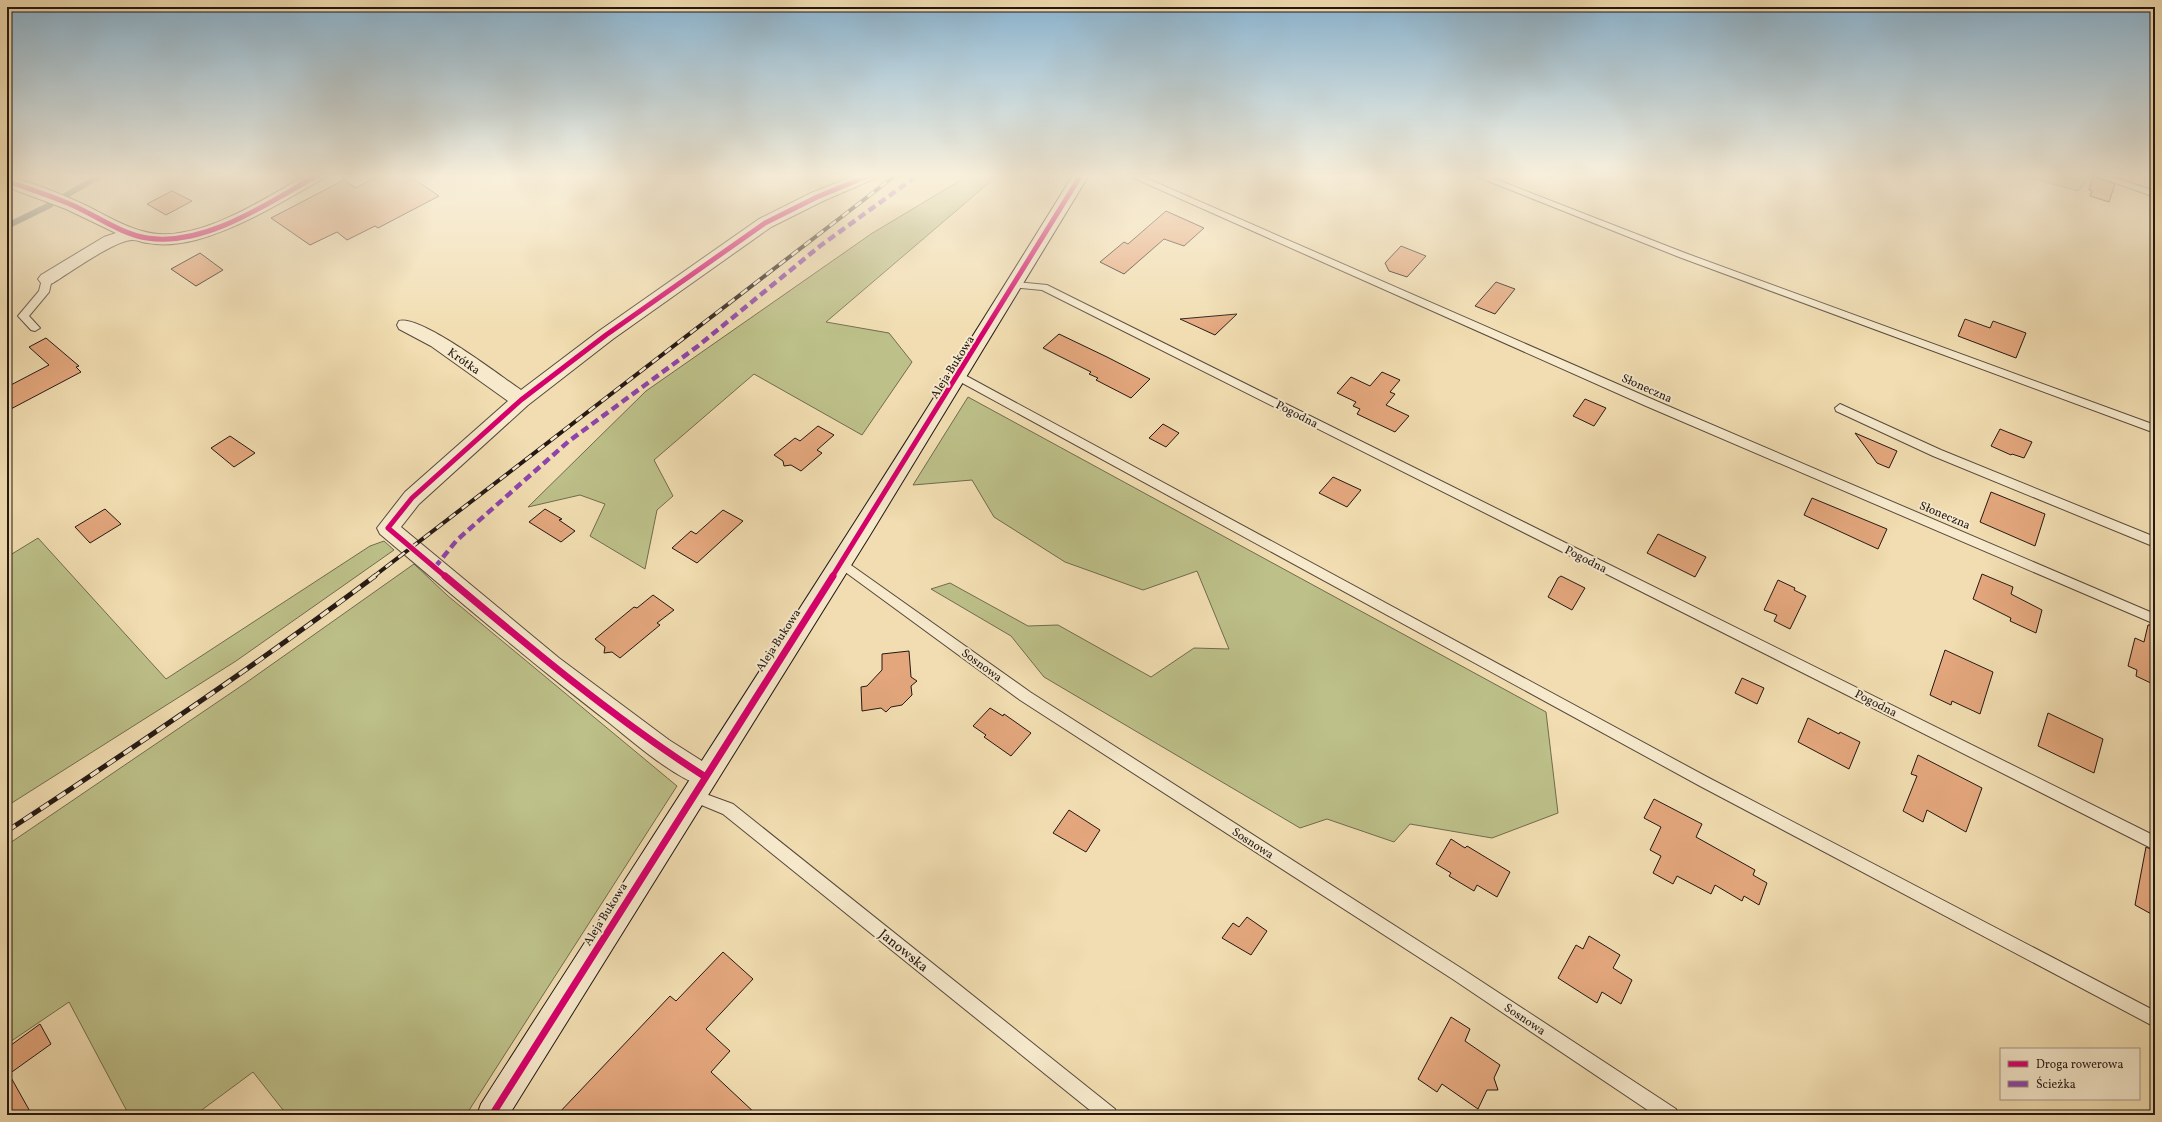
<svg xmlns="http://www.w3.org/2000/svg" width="2162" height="1122" font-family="Vollkorn,serif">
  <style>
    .green { fill: #bdc089; stroke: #706c4e }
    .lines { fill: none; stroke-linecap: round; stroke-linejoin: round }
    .stream { stroke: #6d7975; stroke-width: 6 }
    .building { fill: #e4a77d; stroke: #241814 }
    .lane-casing { stroke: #57493b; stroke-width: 2 }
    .street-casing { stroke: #57493b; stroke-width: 2 }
    .secondary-casing { stroke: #241814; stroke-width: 2 }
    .lane { fill: #f6e9cc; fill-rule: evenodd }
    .street { fill: #f6e9cc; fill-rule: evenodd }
    .secondary { fill: #f6e9cc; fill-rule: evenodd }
    .rail-far1-casing { stroke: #241814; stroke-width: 4 }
    .rail-casing { stroke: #241814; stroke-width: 5 }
    .rail-far1 { stroke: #f6e9cc; stroke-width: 2.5; stroke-dasharray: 8; stroke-linecap: butt }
    .rail { stroke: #f6e9cc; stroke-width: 3.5; stroke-dasharray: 10; stroke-linecap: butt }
    .quiet { stroke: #8e44ad; stroke-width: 4.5; stroke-dasharray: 8 4.5; stroke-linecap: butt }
    .cycleway-far1-casing { stroke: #f6e9cc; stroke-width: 7 }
    .cycleway-casing { stroke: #f6e9cc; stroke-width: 10 }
    .cycleway-far1 { stroke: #d6006c; stroke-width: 5 }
    .cycleway { stroke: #d6006c; stroke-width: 7 }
    .labels { text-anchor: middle; stroke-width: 4; stroke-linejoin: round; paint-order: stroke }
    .street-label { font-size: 12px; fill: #241814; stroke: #f6e9cc }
    .near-street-label { font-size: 14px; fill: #241814; stroke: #f6e9cc }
  </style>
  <rect width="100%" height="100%" fill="#f1ddb1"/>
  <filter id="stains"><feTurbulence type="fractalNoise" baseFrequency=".005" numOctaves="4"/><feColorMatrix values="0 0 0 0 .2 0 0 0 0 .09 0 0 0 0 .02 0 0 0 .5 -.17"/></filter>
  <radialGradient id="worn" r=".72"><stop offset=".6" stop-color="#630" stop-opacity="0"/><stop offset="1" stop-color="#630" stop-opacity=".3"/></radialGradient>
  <g class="green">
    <polygon points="969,175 998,175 826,322 889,333 912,362 862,435 754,374 654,460 673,496 657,510 645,569 590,536 605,504 580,495 528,507 646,391 871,234"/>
    <polygon points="2019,175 2067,175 2086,182 2078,191"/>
    <polygon points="968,397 1546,712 1558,813 1492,838 1410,824 1394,842 1327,819 1300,828 1044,677 1011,636 931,589 950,583 1028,626 1058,625 1151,677 1194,648 1229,649 1197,571 1143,590 1065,562 994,517 972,480 913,485"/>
    <polygon points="38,538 166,679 370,546 384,541 394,550 236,661 7,806 7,557"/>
    <polygon points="414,564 448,596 677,786 466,1115 287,1115 253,1072 195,1115 129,1115 69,1002 7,1044 7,845 247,682"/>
  </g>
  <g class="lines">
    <g class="stream">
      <polyline points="65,196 101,175"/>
      <polyline points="7,226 50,205"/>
    </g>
  </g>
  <g class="building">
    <polygon points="379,175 408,175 439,196 378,228 375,226 347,240 337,232 310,245 271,218 344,180 356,188"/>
    <polygon points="2093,177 2115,184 2109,202 2090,196 2092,191 2089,190"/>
    <polygon points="172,191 192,201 166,215 147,204"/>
    <polygon points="1166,211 1204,228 1184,246 1164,239 1124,274 1100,262 1124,242 1128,244"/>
    <polygon points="1401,246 1426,256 1407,277 1389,271 1385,263"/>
    <polygon points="200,253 223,270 196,286 171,269"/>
    <polygon points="1496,282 1515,289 1495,314 1475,306"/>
    <polygon points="1237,314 1215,335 1180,319"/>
    <polygon points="1965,319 1990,328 1993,321 2026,333 2016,358 1958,336"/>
    <polygon points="1059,334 1107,357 1150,379 1131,398 1096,380 1098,378 1089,374 1091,372 1043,348"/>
    <polygon points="46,338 79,366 76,367 81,372 7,411 7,387 49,365 29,347"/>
    <polygon points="1382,372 1400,380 1390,392 1395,394 1386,405 1409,416 1395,432 1357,414 1360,409 1353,406 1356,402 1337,393 1351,377 1370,386"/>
    <polygon points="1585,399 1606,408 1594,426 1573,416"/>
    <polygon points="1163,424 1179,433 1166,447 1149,438"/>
    <polygon points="818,426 834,435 817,450 822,453 801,471 791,465 784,466 783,461 774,455 795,438 800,441"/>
    <polygon points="2000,429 2032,442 2024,458 2012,454 2011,455 1991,446"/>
    <polygon points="1855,433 1897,451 1889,468 1877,463"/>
    <polygon points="230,436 255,453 234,467 211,448"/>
    <polygon points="1333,477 1361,490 1347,507 1319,493"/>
    <polygon points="1991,492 2045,514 2035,546 1980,522"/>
    <polygon points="1812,498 1887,529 1878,549 1804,515"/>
    <polygon points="105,509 121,524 90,543 75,527"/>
    <polygon points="545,509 562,519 559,520 575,531 561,542 529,522"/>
    <polygon points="723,510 743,521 697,563 672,548 691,531 696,534"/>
    <polygon points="1658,534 1706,557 1695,577 1647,553"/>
    <polygon points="1982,574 2013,587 2011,594 2042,610 2036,633 2010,621 2011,618 1973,599"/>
    <polygon points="1561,576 1585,588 1572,610 1548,597 1558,578"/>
    <polygon points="1778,580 1795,588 1794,590 1806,596 1790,629 1774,621 1777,615 1764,610"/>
    <polygon points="653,595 674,610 657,623 660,625 620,658 612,652 604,653 605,647 595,639 634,607 637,608"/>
    <polygon points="2148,625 2155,625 2155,685 2136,676 2137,670 2128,666 2135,638 2144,642"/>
    <polygon points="1945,650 1993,672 1980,714 1952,701 1951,705 1930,695"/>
    <polygon points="909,651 911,677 917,681 911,686 912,695 902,705 891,707 886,712 881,708 862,711 861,687 867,686 882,670 882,654"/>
    <polygon points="1742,678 1764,688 1757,704 1735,693"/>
    <polygon points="990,708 1003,716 1004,714 1031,733 1011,756 984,737 986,735 973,726"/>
    <polygon points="2048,713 2103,739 2094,773 2038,746"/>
    <polygon points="1808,718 1839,734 1840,732 1860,742 1849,769 1798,742"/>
    <polygon points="1918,755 1982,788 1966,832 1927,810 1923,822 1903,811 1917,776 1911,774"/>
    <polygon points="1654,799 1702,824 1696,837 1755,870 1753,875 1767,883 1759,905 1744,896 1742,901 1715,885 1711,894 1677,876 1673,884 1653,873 1661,856 1650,850 1661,827 1644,818"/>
    <polygon points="1069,810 1100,830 1086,852 1053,833"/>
    <polygon points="1451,839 1465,848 1467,846 1510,872 1497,897 1477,885 1474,891 1449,876 1451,873 1436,864"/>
    <polygon points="2146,847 2155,851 2155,916 2135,905"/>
    <polygon points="1247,917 1267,931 1251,955 1222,938 1233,923 1239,927"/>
    <polygon points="1589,936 1620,955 1613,968 1632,980 1621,1004 1602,992 1597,1003 1558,978 1576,945 1583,949"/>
    <polygon points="723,952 753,979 706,1029 730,1051 711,1072 757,1115 557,1115 670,996 676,1001"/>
    <polygon points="1451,1017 1470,1029 1465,1041 1500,1065 1494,1078 1498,1090 1487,1090 1478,1109 1442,1084 1437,1092 1418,1079"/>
    <polygon points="40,1024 51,1044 9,1074 32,1115 7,1115 7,1048"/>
  </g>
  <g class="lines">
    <defs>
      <g id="lane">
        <polygon points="1127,175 1139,175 1654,400 2155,614 2155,624 1646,406"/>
        <polygon points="1473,175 1485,175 1685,253 2155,425 2155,433 1679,257"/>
        <polygon points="2093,175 2106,175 2155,191 2155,197"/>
        <polygon points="47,276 52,279 49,292 29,316 40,328 35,331 31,330 18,316 39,291 42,279"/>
        <polygon points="1015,282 1047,285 2155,836 2155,850 1042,290 1012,287 1010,285"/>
        <polygon points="959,372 1709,778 2155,1011 2155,1027 1700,786 955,379 954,376 955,373"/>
        <polygon points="1840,404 1941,450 2155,537 2155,547 1933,456 1836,411 1835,408"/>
        <polygon points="841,558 1030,692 1464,970 1676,1109 1678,1115 1655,1115 1454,980 1020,700 837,566 835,563 837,560"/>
        <polygon points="692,789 733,804 1115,1109 1117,1115 1096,1115 723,814 687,799 685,795 687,791"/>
      </g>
      <g id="street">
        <path d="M306 175H326L324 178C282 202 242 227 196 240 180 244 163 246 148 243 143 243 138 240 133 240 117 239 69 273 53 283L47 285 41 283 38 279 41 275 104 237 116 233 66 209 7 187V176C34 183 62 194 87 206 105 215 123 226 142 231 193 247 264 199 306 175Z"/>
        <path d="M856 175H878L876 178 823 201 771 227 613 339 528 405 419 504 401 527 559 658 669 740 713 768 717 776 713 784 704 787C670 775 636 744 607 721 529 661 455 597 380 534L377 528 405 492 508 401 431 346 399 329 397 325 399 321C421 315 499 375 521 390L599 331 759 219 811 193Z"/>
      </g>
      <path id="secondary" d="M1073 175H1089L870 535 509 1115H477L481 1104C679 795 880 488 1073 175Z"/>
    </defs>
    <use href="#lane" class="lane-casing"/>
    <use href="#street" class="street-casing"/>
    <use href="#secondary" class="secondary-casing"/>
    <use href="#lane" class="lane"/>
    <use href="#street" class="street"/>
    <use href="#secondary" class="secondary"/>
    <defs>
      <polyline id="rail-far1" points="373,577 896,175"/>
      <path id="rail" d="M7 831C132 749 255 666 375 576"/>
    </defs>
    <use href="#rail-far1" class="rail-far1-casing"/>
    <use href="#rail" class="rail-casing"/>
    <use href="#rail-far1" class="rail-far1"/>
    <use href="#rail" class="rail"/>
    <polyline class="quiet" points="435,567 457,540 569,441 698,346 820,246 918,175"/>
    <defs>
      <g id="cycleway-far1">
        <path d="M7 181C29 189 51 196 72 205 97 216 121 234 147 238 206 247 269 202 318 175"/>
        <polyline points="446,577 388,528 412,498 521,400 606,335 765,223 817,197 870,175"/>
        <polyline points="832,577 1081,175"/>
      </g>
      <g id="cycleway">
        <path d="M445 576C528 646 612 717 704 776"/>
        <polyline points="492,1115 833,576"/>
      </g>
    </defs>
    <use href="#cycleway-far1" class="cycleway-far1-casing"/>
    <use href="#cycleway" class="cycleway-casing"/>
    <use href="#cycleway-far1" class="cycleway-far1"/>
    <use href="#cycleway" class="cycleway"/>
  </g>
  <linearGradient id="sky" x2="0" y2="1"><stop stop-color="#8ab6d4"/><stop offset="0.53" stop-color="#f9f0dc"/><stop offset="1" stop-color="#f9f0dc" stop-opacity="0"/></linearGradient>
  <rect width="2162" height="332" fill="url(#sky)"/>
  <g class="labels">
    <g class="street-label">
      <text transform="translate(464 361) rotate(35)" y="4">Krótka</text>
      <text transform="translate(952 367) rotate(-58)" y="4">Aleja Bukowa</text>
      <text transform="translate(1647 388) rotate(24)" y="4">Słoneczna</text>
      <text transform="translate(1297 414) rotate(27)" y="4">Pogodna</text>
      <text transform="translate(1945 515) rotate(23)" y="4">Słoneczna</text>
      <text transform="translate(1586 559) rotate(27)" y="4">Pogodna</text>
      <text transform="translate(778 640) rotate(-57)" y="4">Aleja Bukowa</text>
      <text transform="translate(982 665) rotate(36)" y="4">Sosnowa</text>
      <text transform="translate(1876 703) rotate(27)" y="4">Pogodna</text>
      <text transform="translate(1253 843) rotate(33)" y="4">Sosnowa</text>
      <text transform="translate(605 914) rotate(-58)" y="4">Aleja Bukowa</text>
      <text transform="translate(1525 1019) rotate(34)" y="4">Sosnowa</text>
    </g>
    <g class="near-street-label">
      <text transform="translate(904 950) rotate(39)" y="5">Janowska</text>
    </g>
  </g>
  <rect width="2162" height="1122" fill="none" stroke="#f1ddb1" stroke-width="24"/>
  <rect x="8" y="8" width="2146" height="1106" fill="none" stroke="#241814" stroke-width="2"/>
  <rect x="12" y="12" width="2138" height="1098" fill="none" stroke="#241814"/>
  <rect x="2000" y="1048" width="140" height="52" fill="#f6e9cc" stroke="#a29582"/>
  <rect x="2008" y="1061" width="20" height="6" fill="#d6006c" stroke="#a29582"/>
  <text x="2036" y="1068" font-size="12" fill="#241814">Droga rowerowa</text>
  <rect x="2008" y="1081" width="20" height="6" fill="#8e44ad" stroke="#a29582"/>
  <text x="2036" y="1088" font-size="12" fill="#241814">Ścieżka</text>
  <rect width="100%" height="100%" filter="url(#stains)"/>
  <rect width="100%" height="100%" fill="url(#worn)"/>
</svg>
